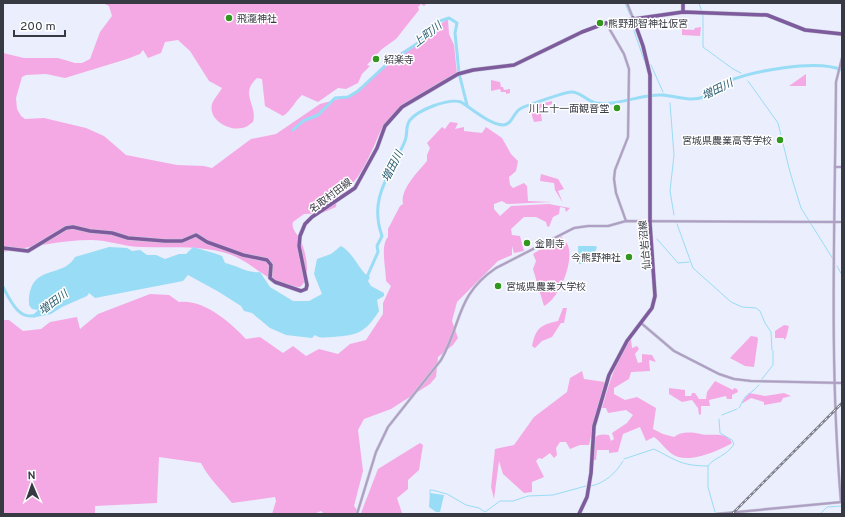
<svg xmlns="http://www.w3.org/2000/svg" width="845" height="517" font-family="Overpass,'Noto Sans JP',sans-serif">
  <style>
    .green { fill: #f4a9e5 }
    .water { fill: #99dcf5 }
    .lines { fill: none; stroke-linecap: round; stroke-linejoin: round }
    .stream { stroke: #99dcf5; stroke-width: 1 }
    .river { stroke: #99dcf5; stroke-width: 3 }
    .minor-casing { stroke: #c7cad7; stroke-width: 3 }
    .major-casing { stroke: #c7cad7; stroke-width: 4.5 }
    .minor { stroke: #b09fc4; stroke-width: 2 }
    .major { stroke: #7d5b9d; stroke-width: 3.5 }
    .rail-casing { stroke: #7c7f8a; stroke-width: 2.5 }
    .rail { stroke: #fff; stroke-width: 1; stroke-dasharray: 3; stroke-linecap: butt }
    .poi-dot { fill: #32971e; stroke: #fff; stroke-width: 1.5 }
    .labels { text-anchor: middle; stroke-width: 3; stroke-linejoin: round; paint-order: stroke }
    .poi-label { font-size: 10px; fill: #383a43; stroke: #fff; text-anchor: start }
    .street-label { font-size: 10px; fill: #383a43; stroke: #fff }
    .water-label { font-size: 11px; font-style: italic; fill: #2a5e71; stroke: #fff }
  </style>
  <rect width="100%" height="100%" fill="#ebeefc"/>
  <g class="green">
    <path d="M103 3 426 4 424 6 421 4 418 7 419 10 396 39 382 49 367 65 370 66 362 74 358 83 346 89 338 88 318 102 302 95C295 101 291 111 283 116L265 106 262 79 257 78C239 94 258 105 253 122 250 124 246 128 242 128 229 131 208 120 212 104 214 99 219 93 222 88L209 81 190 51 178 40 165 42 161 53 148 58 143 50 140 54 127 59 65 78 46 74 26 75 22 77 16 98 17 109 21 116 25 119 44 118 86 128 104 136 126 155 177 165 204 166 212 168 251 139 276 134 320 104 353 95 360 87 366 84 389 60 416 43 446 20H448L449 34 454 45 457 74C429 89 403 101 383 127 379 132 377 140 374 146 365 166 356 185 337 197L336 207 322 213 304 214 293 222C291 230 298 234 301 241 306 253 312 278 300 287 268 286 257 264 229 254 201 245 171 248 142 247 125 247 108 240 91 240 62 240 31 247 3 252V53L24 58H58L75 63H82L90 59 100 32 112 16 109 6Z"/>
    <polygon points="701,27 700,36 682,35 682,29 694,30 695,28"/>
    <polygon points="806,74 806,86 789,86"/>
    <polygon points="491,80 500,82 501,87 503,87 504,90 510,89 510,93 506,94 506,92 501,92 500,89 491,91"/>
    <polygon points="552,101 552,104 540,108 542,121 534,122 532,116 532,106"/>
    <path d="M450 122 458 123 455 129 464 127V131L482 133 486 127 502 138 511 154 518 161 516 171 509 177 510 185 513 188 524 183 527 186 528 201 552 202 507 204 502 201 494 204V209L500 216 511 206 549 204 570 208 566 212 565 208 560 207 559 214 553 217 549 227 547 226 546 222 536 217H524L511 229 512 235 520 236 524 251 514 253 512 246V255L498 261 457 302 452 321 458 338 453 345 438 357 436 377 430 384 391 409 364 419 358 430 363 471 354 506 360 514H324L321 511 314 514H272L276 501 275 497 232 503C221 489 209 479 201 463L159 457 157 503 95 506V514H3V320H9L23 331 41 329 50 322 77 317 80 329 98 314 150 294 169 295 179 302C204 299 230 322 246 339L260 337 283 353 293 346 306 356 319 349 338 354 350 344 366 340 383 314V303L391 286 386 281C386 268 380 246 388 237V229L400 206 403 204C400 189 418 172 427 161V155L430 148 427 143 442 127 445 129Z"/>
    <polygon points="541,174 558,179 564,189 558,191 563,203 555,190 554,183 540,181"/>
    <path d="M561 236C564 241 568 242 569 249 572 266 559 298 544 306L533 269 536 261 533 254Z"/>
    <path d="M563 308H567L564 323H561L552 337 542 341 535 348 532 346C536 328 540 325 558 321Z"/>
    <polygon points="784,325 789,326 786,338 784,340 784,338 775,338 775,331"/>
    <polygon points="751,336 757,337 758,339 754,367 745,366 730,358"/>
    <path d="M631 339 632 348 637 346 639 349 635 354 638 363 642 362V354L652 355 656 362 649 360 650 371 631 372 629 379 614 388V394L625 400 637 397 656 408 653 429 663 434 674 437C681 431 693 432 701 434 711 437 726 430 732 443 719 451 686 465 672 454 666 450 661 442 654 437L646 441 640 427 623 434 618 452 609 453V450H597L596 460H594V438C598 434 603 434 609 435L611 441 614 439 612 433 627 423 633 415 626 410 608 413 606 408H602C609 383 616 360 631 339Z"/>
    <polygon points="582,371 584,379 605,382 599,402 589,445 580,445 570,449 566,442 560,442 556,448 557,455 554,458 550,453 542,459 539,458 536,461 544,477 532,482 532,492 524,493 503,474 499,461 494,499 491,487 495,449 514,445 534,417 567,392 570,378"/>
    <polygon points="715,381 733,390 734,388 737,389 738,392 732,395 732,399 727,399 726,396 709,400 710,406 701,406 701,414 699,415 698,408 692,400 682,402 669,394 669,388 685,390 685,396 691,396 692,393 695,393 699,399 706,399 707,392"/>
    <polygon points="749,393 765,396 784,393 791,396 783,398 781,402 764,405 764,402 751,398 741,404"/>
    <polygon points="420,443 423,445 419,470 408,480 408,489 397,498 402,513 362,514 361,513 378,469"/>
  </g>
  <g class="water">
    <path d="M341 246C355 254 360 273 370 277L368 281 371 286 384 293V296L377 300 379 311C365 333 358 335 333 337 326 337 320 339 315 335L312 338 286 335 270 328 252 313 244 311 241 306 219 292 188 275 183 281 95 298 89 293 87 296 62 307 51 314 36 317 33 318V315L38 310 32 309 29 305C28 262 62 280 75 257L109 247 127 248 132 251 140 250 147 255H156L165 259 179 254H186L193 247C202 250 212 252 222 256L225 263C236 265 249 274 260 272L270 287 293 301H309L322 294 314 274 317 259 331 254Z"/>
    <polygon points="578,246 595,246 597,247 594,256 587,263 579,264"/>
    <polygon points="430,493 444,495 440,512 436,512 429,507"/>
  </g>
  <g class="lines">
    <g class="stream">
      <polyline points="625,3 630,15"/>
      <polyline points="699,3 703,15 703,47 733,69 741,73"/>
      <polyline points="632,25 644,60"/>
      <polyline points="651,65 663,92"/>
      <polyline points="748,81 778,123 790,172 801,208 833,259"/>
      <polyline points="664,94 664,96"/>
      <polyline points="670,103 674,155 670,191 674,215"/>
      <polyline points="677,224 693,268 731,302 742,307 756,308 760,311 765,323 771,332 772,350"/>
      <polyline points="657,239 678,263 689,262"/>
      <polyline points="837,266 842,275"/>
      <polyline points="762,379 773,365 773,351"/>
      <polyline points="739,408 745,397 754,390 759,385"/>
      <polyline points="722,415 737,409"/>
      <path d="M624 459 654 449C676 460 681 466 708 466"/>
      <path d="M591 486C605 483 616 473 623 461"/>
      <polyline points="430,494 430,490 432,490 447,494 466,505 479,508 485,512 500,501 513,501 528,496 553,495 586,486"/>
      <path d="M715 512 708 487V466C713 458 727 456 734 444L732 440 720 433 719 419"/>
      <polyline points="820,514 827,507 842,506"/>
    </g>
    <g class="river">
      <polyline points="293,130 303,121 318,115 335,98 348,97 358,91 387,64 418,43 440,21 449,18 457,23 455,33 459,73 467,105"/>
      <path d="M366 279 378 252 377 246 382 236C368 197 391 174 405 141 408 134 405 126 410 120 418 110 448 98 461 102 472 109 489 124 503 125 512 125 513 113 520 109 524 106 566 92 571 92 582 92 586 101 596 103 618 106 641 94 662 95 677 96 689 102 704 97 713 94 718 86 726 82 752 71 816 59 842 70"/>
      <path d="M3 287C10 300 19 321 36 315"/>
    </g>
    <defs>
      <g id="minor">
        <polyline points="627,3 633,18"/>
        <polyline points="606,23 624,54 629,69 628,137 615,170 614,179 616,193 626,221"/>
        <polyline points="835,167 842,167"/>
        <polyline points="641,323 674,351 719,374 734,379 751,381 842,383"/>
        <path d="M841 502C829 363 835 222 836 82L842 58"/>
        <path d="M357 514 376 452 388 427 441 360C462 323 456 295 496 268L574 228 588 226H608L626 221 842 222"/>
        <polyline points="716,514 842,502"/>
      </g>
      <g id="major">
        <polyline points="683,12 683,3"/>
        <polyline points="3,248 28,251 66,228 73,227 90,231 112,233 128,238 165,241 182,241 196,235 207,242 243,255 267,260 271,265 270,278 275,282 301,291 306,289 307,285 299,246 300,236 305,224 312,217 355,188 377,148 385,126 402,107 458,74 473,70 514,65 582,32 606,23 683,12 767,15 805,30 842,34"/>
        <polyline points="579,514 587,497 591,473 594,426 609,375 627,341 652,308 655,296 650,224 650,75 643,46 633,18"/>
      </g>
    </defs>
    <use href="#minor" class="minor-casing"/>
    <use href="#major" class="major-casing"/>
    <use href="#minor" class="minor"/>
    <use href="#major" class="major"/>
    <defs>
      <polyline id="rail" points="732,514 842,403"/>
    </defs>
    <use href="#rail" class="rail-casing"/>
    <use href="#rail" class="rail"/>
  </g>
  <g class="poi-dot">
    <circle cx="229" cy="18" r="4"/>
    <circle cx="600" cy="23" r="4"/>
    <circle cx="376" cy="59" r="4"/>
    <circle cx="617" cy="108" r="4"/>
    <circle cx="780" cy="140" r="4"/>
    <circle cx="527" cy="243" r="4"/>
    <circle cx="629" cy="257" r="4"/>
    <circle cx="498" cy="286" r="4"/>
  </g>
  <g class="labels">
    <g class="poi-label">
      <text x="237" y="22">飛瀧神社</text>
      <text x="608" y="27">熊野那智神社仮宮</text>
      <text x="384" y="63">紹楽寺</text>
      <text x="609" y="112" text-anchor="end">川上十一面観音堂</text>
      <text x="772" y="144" text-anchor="end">宮城県農業高等学校</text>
      <text x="535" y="247">金剛寺</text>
      <text x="621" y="261" text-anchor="end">今熊野神社</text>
      <text x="506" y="290">宮城県農業大学校</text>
    </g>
    <g class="street-label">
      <text transform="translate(330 195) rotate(-37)" y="4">名取村田線</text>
      <text transform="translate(644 245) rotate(-95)" y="4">仙台岩沼線</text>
    </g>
    <g class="water-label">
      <text transform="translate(427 34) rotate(-38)" y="4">上町川</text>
      <text transform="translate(717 89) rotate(-26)" y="4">増田川</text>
      <text transform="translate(392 166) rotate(-63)" y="4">増田川</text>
      <text transform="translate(53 302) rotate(-37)" y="4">増田川</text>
    </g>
  </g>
  <rect width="845" height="517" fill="none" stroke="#383a43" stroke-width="8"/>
  <g transform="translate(32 485) rotate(358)" stroke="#ffffff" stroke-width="3" paint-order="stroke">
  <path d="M0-3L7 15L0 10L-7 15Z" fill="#383a43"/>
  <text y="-6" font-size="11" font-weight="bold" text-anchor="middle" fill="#383a43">N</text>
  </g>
  <path d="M14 30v6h51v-6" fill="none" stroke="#383a43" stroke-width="2"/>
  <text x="20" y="30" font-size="12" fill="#383a43" stroke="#ffffff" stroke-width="3" paint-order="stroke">200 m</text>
</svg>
